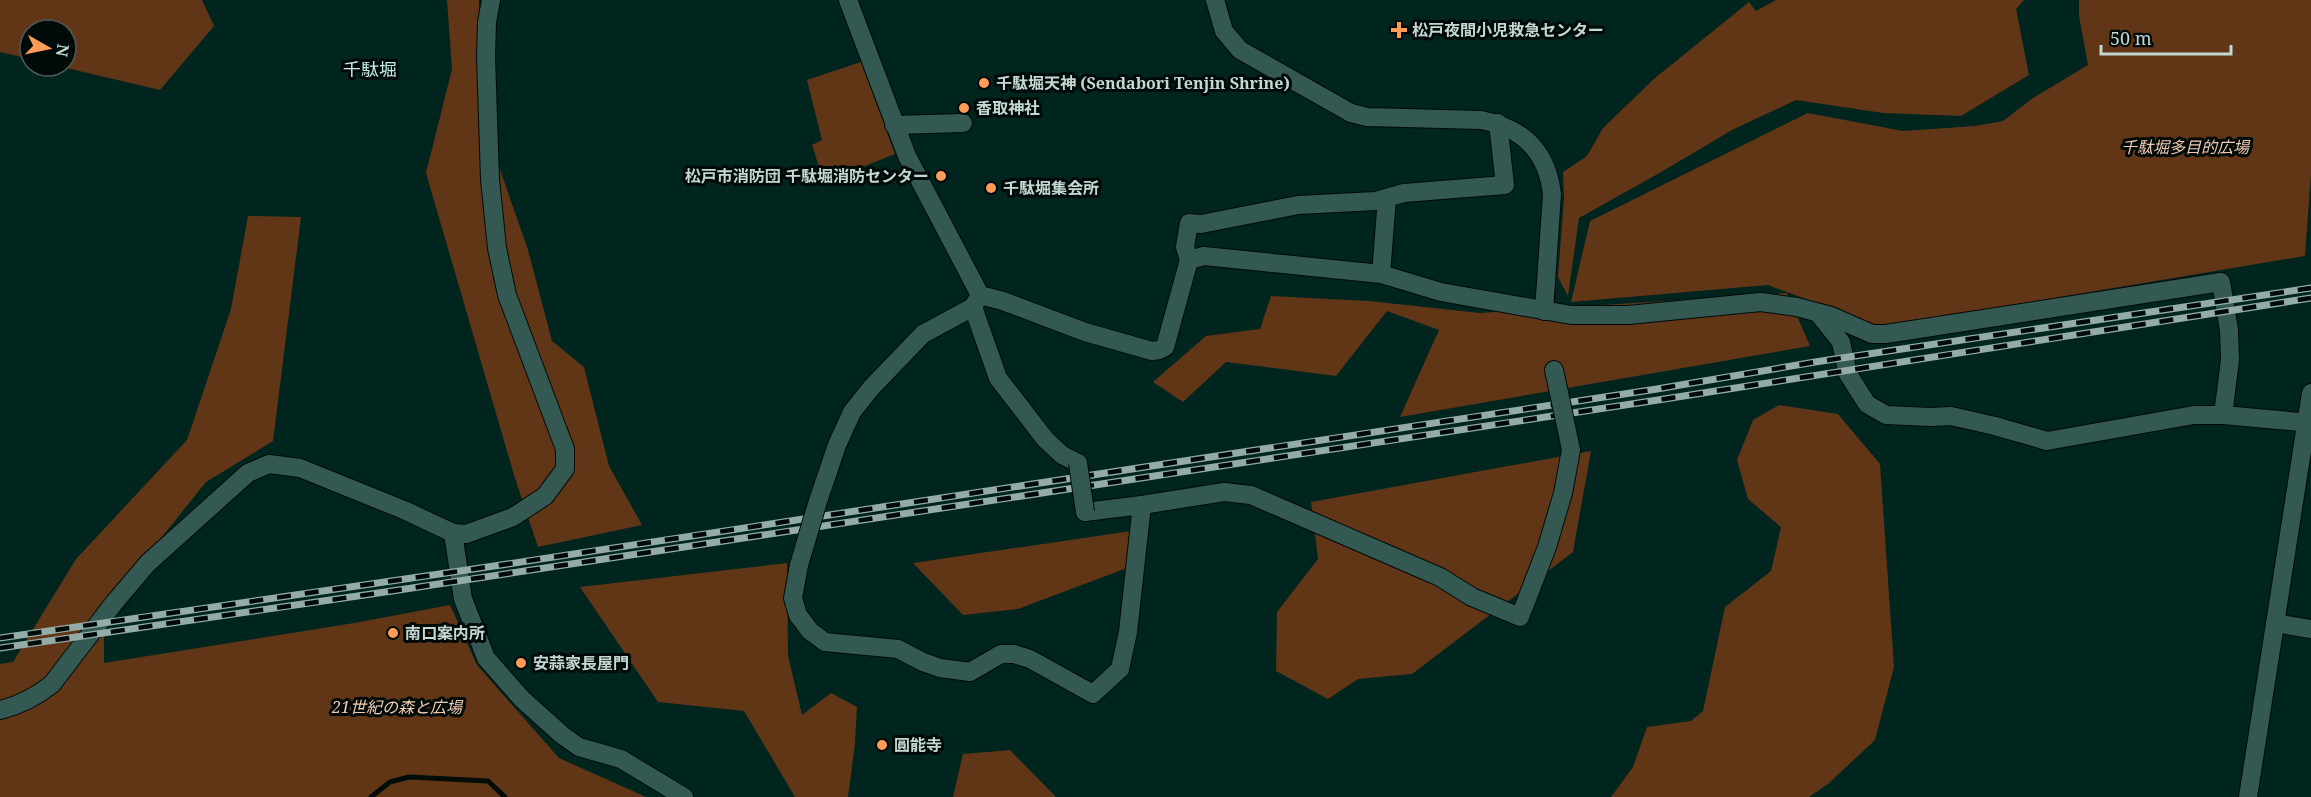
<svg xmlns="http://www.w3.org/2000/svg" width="2311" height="797" font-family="'Noto Serif','Noto Sans JP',serif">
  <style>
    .green { fill: #613617 }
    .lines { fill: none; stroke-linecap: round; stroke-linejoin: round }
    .stream { stroke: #020d0a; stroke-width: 5 }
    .street-casing { stroke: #000a08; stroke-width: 20 }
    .street { stroke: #335952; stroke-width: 18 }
    .rail-casing { stroke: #94aca7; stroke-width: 7 }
    .rail { stroke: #000a08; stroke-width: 4.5; stroke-dasharray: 14; stroke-linecap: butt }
    .street-bridge-casing { stroke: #000a08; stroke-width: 20; stroke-linecap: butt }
    .street-bridge { stroke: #335952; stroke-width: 18 }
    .poi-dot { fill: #fe9c58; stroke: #000a08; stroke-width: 2 }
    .labels { text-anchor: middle; stroke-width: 6; stroke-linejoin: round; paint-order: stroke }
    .poi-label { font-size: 16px; font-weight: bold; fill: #c4d8d3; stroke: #000a08; text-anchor: start }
    .park-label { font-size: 16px; font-style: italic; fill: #f2cbb3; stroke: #000a08 }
    .neighbourhood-label { font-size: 18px; fill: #c1ebe3; stroke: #000a08 }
  </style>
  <rect width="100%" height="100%" fill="#00241e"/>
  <g class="green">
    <polygon points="0,0 202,0 214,26 160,90 58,66 66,66 66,30 30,30 30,59 0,52"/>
    <polygon points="447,0 479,0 479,109 528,250 552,341 584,367 609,466 642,525 538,547 514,475 426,173 452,69"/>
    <polygon points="1776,0 2024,0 2016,9 2029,75 1961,116 1883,113 1796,100 1732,130 1663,171 1579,218 1568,296 1558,277 1564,198 1563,172 1587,156 1603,128 1655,78 1749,2 1756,11"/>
    <polygon points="2079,0 2311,0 2311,174 2305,256 1881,327 1768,285 1571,302 1590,221 1808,113 1903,131 1975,126 2003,121 2033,98 2088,65 2079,16"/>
    <polygon points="861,62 895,154 824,182 812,145 822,140 807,80"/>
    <polygon points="248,216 301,217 273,441 206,482 104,609 104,663 354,623 450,605 477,665 559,758 646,797 0,797 0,664 13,662 76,559 187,440 231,309"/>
    <polygon points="1787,293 1810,346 1400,417 1439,330 1387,311 1336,376 1226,362 1183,402 1153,382 1206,336 1260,329 1271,296 1369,301 1480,313"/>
    <polygon points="1779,405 1838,414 1880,464 1894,667 1875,740 1828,784 1809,797 1611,797 1633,767 1647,727 1691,721 1703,711 1725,607 1771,571 1781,527 1748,499 1737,460 1753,420"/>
    <polygon points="1591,451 1573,552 1412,674 1358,679 1328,699 1276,671 1277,612 1318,559 1311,502"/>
    <polygon points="1131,531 1127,568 1018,609 963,615 913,563"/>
    <polygon points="787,563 788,656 802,715 831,693 857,707 855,744 848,797 795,797 744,711 658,702 580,587"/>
    <polygon points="1010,750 1056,797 953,797 963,754"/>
  </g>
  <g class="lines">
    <polyline class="stream" points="371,797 390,782 409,777 488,781 505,797"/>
    <defs>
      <g id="street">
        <polyline points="848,0 907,156 980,295 1003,301 1085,332 1152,351 1159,350 1165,347 1189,260 1204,256 1381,274 1441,292 1571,315 1628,315 1761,302 1797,307 1831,316 1872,334 1886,334 2221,282 2229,330 2230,360 2223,415"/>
        <path d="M1215 0 1224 31 1240 50 1351 113 1367 117 1481 120C1523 128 1547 151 1552 194L1544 311"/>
        <polyline points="894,125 963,123"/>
        <polyline points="1189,260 1185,247 1189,223 1201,224 1298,205 1376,201 1404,193 1505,185 1498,123"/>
        <polyline points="1381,274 1387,198"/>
        <polyline points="973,307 998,378 1045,439 1062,455 1078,463"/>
        <polyline points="1818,313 1841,342 1848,374 1867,404 1886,415 1930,417 1951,416 1995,426 2047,441 2194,415 2223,415 2311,423"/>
        <polyline points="1554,370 1559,393"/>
        <polyline points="818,501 837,445 852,412 871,388 923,334 973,307 980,295"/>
        <polyline points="1142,505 1224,492 1251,495 1440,577 1472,597 1520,617 1547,547 1563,493 1571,450 1566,426"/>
        <polyline points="453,533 463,599 486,658 522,699 562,735 579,747 621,759 684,797"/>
        <polyline points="799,565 793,598 798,615 810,631 825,642 898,649 923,662 940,668 970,672 1001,654 1014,654 1030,659 1093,694 1120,669 1128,632 1142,505 1085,512"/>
        <polyline points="2275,623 2311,629"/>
        <path d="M0 710C20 705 36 697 52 684L114 603 148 563 248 473 269 464 300 468 404 510 453 533 466 534 513 517 545 496 565 469V449L507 295 497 248 490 179 486 57 487 22 491 0"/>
        <polyline points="2248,797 2311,393"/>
      </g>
    </defs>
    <use href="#street" class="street-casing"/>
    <use href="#street" class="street"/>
    <defs>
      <g id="rail">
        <polyline points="0,638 501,565 1657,389 1815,362 2311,288"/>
        <polyline points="0,648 392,591 1658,400 2311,298"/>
      </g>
    </defs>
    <use href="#rail" class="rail-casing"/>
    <use href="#rail" class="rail"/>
    <defs>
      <g id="street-bridge">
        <polyline points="1559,393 1566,426"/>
        <polyline points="1078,463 1085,512"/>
        <polyline points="799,565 818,501"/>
      </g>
    </defs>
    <use href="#street-bridge" class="street-bridge-casing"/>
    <use href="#street-bridge" class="street-bridge"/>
  </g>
  <g class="poi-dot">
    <path d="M1396 21h6v6h6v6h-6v6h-6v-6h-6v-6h6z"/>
    <circle cx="984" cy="83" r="6"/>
    <circle cx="964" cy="108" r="6"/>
    <circle cx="941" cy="176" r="6"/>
    <circle cx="991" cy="188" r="6"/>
    <circle cx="393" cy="633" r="6"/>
    <circle cx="521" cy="663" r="6"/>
    <circle cx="882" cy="745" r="6"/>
  </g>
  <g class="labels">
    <g class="poi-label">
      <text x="1412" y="36">松戸夜間小児救急センター</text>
      <text x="996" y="89">千駄堀天神 (Sendabori Tenjin Shrine)</text>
      <text x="976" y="114">香取神社</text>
      <text x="929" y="182" text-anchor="end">松戸市消防団 千駄堀消防センター</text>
      <text x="1003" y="194">千駄堀集会所</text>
      <text x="405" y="639">南口案内所</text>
      <text x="533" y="669">安蒜家長屋門</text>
      <text x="894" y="751">圓能寺</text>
    </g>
    <g class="park-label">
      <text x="2185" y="153">千駄堀多目的広場</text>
      <text x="397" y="713">21世紀の森と広場</text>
    </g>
    <g class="neighbourhood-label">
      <text x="370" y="76">千駄堀</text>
    </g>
  </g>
  <g transform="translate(48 48) rotate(99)"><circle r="28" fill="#000a08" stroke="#4e5c59" stroke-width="1.5"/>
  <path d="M0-4.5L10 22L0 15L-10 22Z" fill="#fe9c58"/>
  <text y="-9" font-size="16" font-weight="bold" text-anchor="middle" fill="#c4d8d3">N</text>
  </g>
  <path d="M2101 45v9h130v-9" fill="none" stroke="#c4d8d3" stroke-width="3"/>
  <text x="2110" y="45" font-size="18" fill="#c4d8d3" stroke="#000a08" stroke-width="4.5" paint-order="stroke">50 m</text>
</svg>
